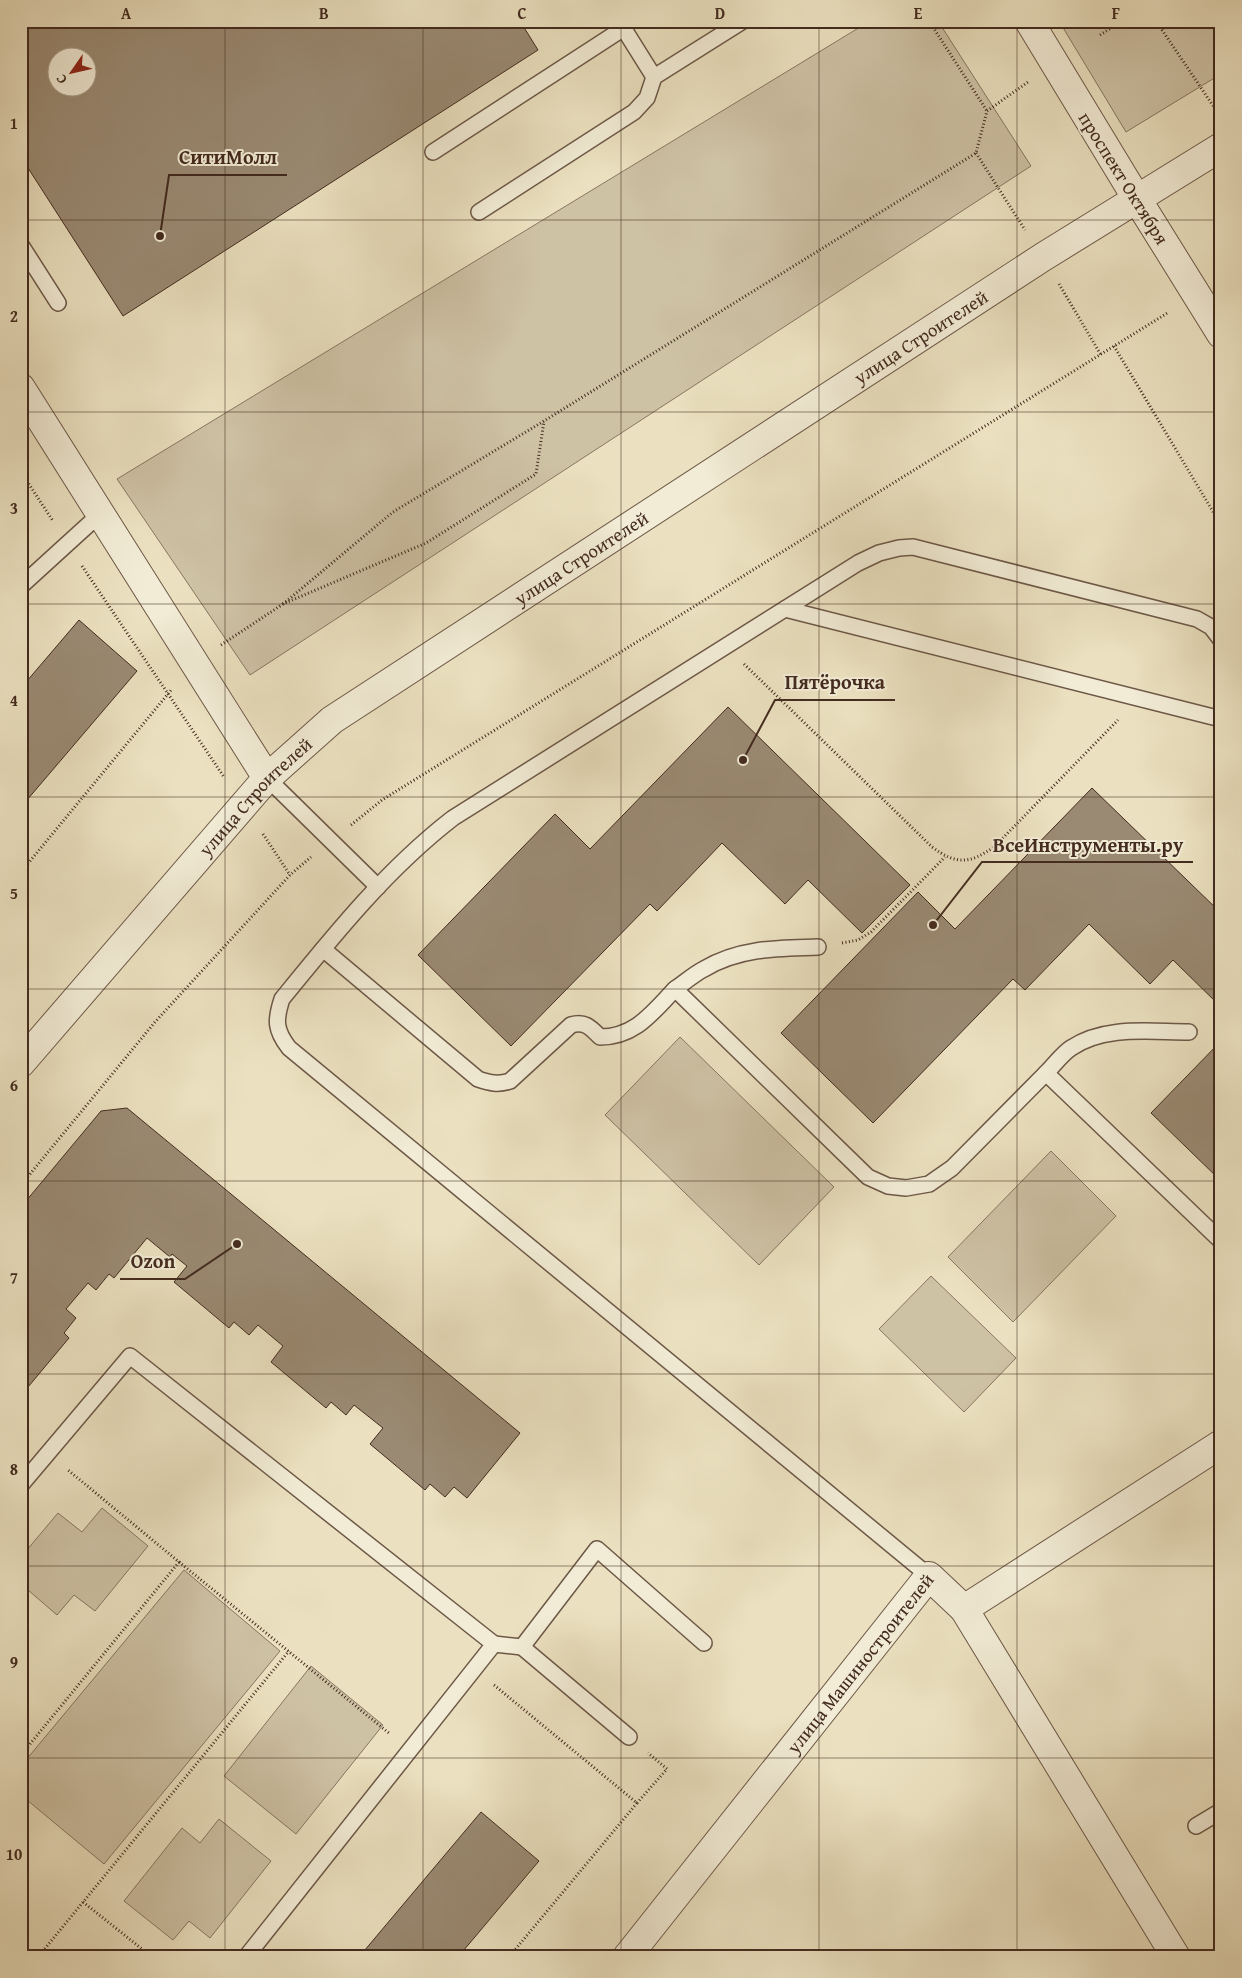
<svg xmlns="http://www.w3.org/2000/svg" width="1242" height="1978" font-family="'Gentium Book Plus',serif">
  <style>
    .green { fill: #cec2a5; stroke: #887662 }
    .building { fill: #9a8a73; stroke: #432b1f; fill-rule: evenodd }
    .lines { fill: none; stroke-linecap: round; stroke-linejoin: round }
    .service-casing { stroke: #6d5847; stroke-width: 18 }
    .minor-casing { stroke: #6d5847; stroke-width: 30 }
    .tertiary-casing { stroke: #6d5847; stroke-width: 30 }
    .path { stroke: #432b1f; stroke-width: 3; stroke-dasharray: 1 2.5; stroke-linecap: butt }
    .service { stroke: #f2ecd6; stroke-width: 15 }
    .minor { stroke: #f2ecd6; stroke-width: 28 }
    .tertiary { stroke: #f2ecd6; stroke-width: 28 }
    .grid { fill: none; stroke: #432b1f; stroke-width: 1; stroke-opacity: 0.55 }
    .labels { text-anchor: middle; stroke-width: 4; stroke-linejoin: round; paint-order: stroke }
    .street-label { font-size: 19px; fill: #432b1f; stroke: #f2ecd6 }
    .leader { fill: none; stroke: #432b1f; stroke-width: 2 }
    .callout-dot { fill: #432b1f; stroke: #f2ecd6; stroke-width: 2 }
    .callout-label { font-size: 20px; text-anchor: middle; font-weight: bold; fill: #432b1f; stroke: #f2ecd6; stroke-width: 4; stroke-linejoin: round; paint-order: stroke }
    .neatline { fill: none; stroke: #432b1f; stroke-width: 2 }
    .grid-label { font-size: 16px; text-anchor: middle; font-weight: bold; fill: #432b1f }
  </style>
  <rect width="100%" height="100%" fill="#ebe1c0"/>
  <filter id="stains"><feTurbulence type="fractalNoise" baseFrequency=".004" numOctaves="4"/><feColorMatrix values="0 0 0 0 .2 0 0 0 0 .09 0 0 0 0 .02 0 0 0 .5 -.17"/></filter>
  <radialGradient id="worn" r=".72"><stop offset=".6" stop-color="#630" stop-opacity="0"/><stop offset="1" stop-color="#630" stop-opacity=".3"/></radialGradient>
  <g class="green">
    <polygon points="870,21 938,21 1031,166 250,675 117,479"/>
    <polygon points="1059,21 1221,21 1221,74 1126,132"/>
    <polygon points="680,1037 834,1187 759,1265 605,1115"/>
    <polygon points="1051,1151 1116,1216 1013,1322 948,1257"/>
    <polygon points="931,1276 1016,1358 964,1412 879,1329"/>
    <polygon points="102,1508 148,1546 95,1611 74,1595 57,1615 21,1584 21,1557 58,1513 82,1532"/>
    <polygon points="184,1570 280,1651 104,1864 21,1795 21,1766"/>
    <polygon points="311,1666 383,1725 296,1834 224,1776"/>
    <polygon points="219,1819 271,1861 210,1938 189,1921 173,1940 124,1901 182,1828 200,1843"/>
  </g>
  <g class="building">
    <path d="M21 21H520L538 50 123 316 21 157ZM58 58H88V88H58Z"/>
    <polygon points="79,620 137,671 21,807 21,688"/>
    <polygon points="728,707 910,885 862,933 808,880 785,904 722,843 657,911 650,904 511,1046 418,955 555,814 590,849"/>
    <polygon points="1092,788 1221,913 1221,1007 1173,960 1150,984 1089,924 1025,990 1013,979 873,1123 781,1033 918,892 955,929"/>
    <polygon points="1221,1041 1221,1181 1151,1113"/>
    <polygon points="127,1108 520,1433 467,1498 454,1487 445,1497 430,1484 425,1490 370,1444 383,1428 354,1405 346,1415 331,1402 326,1408 271,1362 283,1346 258,1325 249,1335 234,1322 229,1328 174,1282 187,1266 172,1254 170,1257 147,1238 114,1278 109,1274 96,1290 88,1283 66,1309 76,1318 64,1333 69,1338 23,1393 21,1392 21,1207 101,1111"/>
    <polygon points="481,1812 539,1861 458,1957 359,1957"/>
  </g>
  <g class="lines">
    <defs>
      <g id="service">
        <polyline points="619,21 654,77"/>
        <polyline points="433,152 624,28"/>
        <polyline points="479,212 634,112 647,98 654,77 743,21"/>
        <polyline points="21,245 58,303"/>
        <polyline points="21,586 100,514"/>
        <polyline points="785,609 1221,719"/>
        <polyline points="267,778 378,887"/>
        <path d="M323 949 478 1079C490 1083 498 1085 510 1081L571 1025C585 1021 590 1027 600 1037 635 1037 652 1013 675 989L868 1177 888 1186 906 1188 929 1184 952 1168 1046 1073"/>
        <path d="M675 989C684 983 694 974 704 969 739 948 778 948 818 947"/>
        <path d="M1189 1032C1150 1032 1105 1025 1071 1048 1062 1054 1054 1065 1046 1073L1221 1241"/>
        <polyline points="21,1485 130,1356 494,1644 246,1957"/>
        <path d="M929 1576 289 1048C275 1030 275 1020 282 999 334 935 387 869 453 818L858 563 879 553 899 548 913 547 1197 619 1211 627 1221 640"/>
        <polyline points="494,1644 522,1647 629,1737"/>
        <polyline points="522,1647 597,1549 704,1643"/>
        <polyline points="1196,1826 1221,1811"/>
      </g>
      <g id="minor">
        <polyline points="1137,199 1221,334"/>
        <polyline points="964,1609 1176,1957"/>
        <path id="s1" d="M627 1957 929 1576 964 1609 1221 1444"/>
      </g>
      <g id="tertiary">
        <polyline points="1029,21 1137,199"/>
        <polyline points="21,388 267,778"/>
        <path id="s2" d="M21 1063 267 778 332 720 1043 257 1221 147"/>
      </g>
    </defs>
    <use href="#service" class="service-casing"/>
    <use href="#minor" class="minor-casing"/>
    <use href="#tertiary" class="tertiary-casing"/>
    <g class="path">
      <polyline points="929,21 987,111"/>
      <polyline points="1156,21 1220,116"/>
      <polyline points="1100,35 1122,21"/>
      <polyline points="976,153 1025,230"/>
      <polyline points="1059,284 1101,355"/>
      <polyline points="1114,346 1221,525"/>
      <polyline points="21,472 53,521"/>
      <polyline points="82,566 224,777"/>
      <polyline points="283,604 393,512 544,421 976,153 987,111 1028,82"/>
      <polyline points="221,645 283,604 426,543 536,474 544,421"/>
      <path d="M744 664 932 847C957 865 969 864 994 847L1118 720"/>
      <polyline points="351,825 382,800 1169,312"/>
      <polyline points="263,834 290,875"/>
      <polyline points="21,872 172,689"/>
      <polyline points="842,943 858,940 871,932 945,857"/>
      <polyline points="1214,1025 1221,1024"/>
      <polyline points="21,1185 155,1022 290,875 311,857"/>
      <polyline points="179,1562 390,1734"/>
      <polyline points="494,1685 637,1803 509,1957"/>
      <polyline points="21,1744 27,1748"/>
      <polyline points="21,1755 179,1562 68,1470"/>
      <polyline points="637,1803 667,1769 648,1753"/>
      <polyline points="83,1902 152,1957"/>
      <polyline points="38,1957 289,1651"/>
    </g>
    <use href="#service" class="service"/>
    <use href="#minor" class="minor"/>
    <use href="#tertiary" class="tertiary"/>
  </g>
  <path class="grid" d="M225 21V1957M423 21V1957M621 21V1957M819 21V1957M1017 21V1957M21 220H1221M21 412H1221M21 604H1221M21 797H1221M21 989H1221M21 1181H1221M21 1374H1221M21 1566H1221M21 1758H1221"/>
  <g class="labels">
    <g class="street-label">
      <text transform="translate(1124 178) rotate(58)" y="7">проспект Октября</text>
      <text dy="7" stroke="none"><textPath href="#s2" startOffset="1166">улица Строителей</textPath></text>
      <text dy="7" stroke="none"><textPath href="#s2" startOffset="761">улица Строителей</textPath></text>
      <text dy="7" stroke="none"><textPath href="#s2" startOffset="355">улица Строителей</textPath></text>
      <text dy="7" stroke="none"><textPath href="#s1" startOffset="375">улица Машиностроителей</textPath></text>
    </g>
  </g>
  <path class="leader" d="M160 236L169 175H287M743 760L775 700H895M933 925L982 862H1193M237 1244L185 1279H120"/>
  <g class="callout-dot">
    <circle cx="160" cy="236" r="5"/>
    <circle cx="743" cy="760" r="5"/>
    <circle cx="933" cy="925" r="5"/>
    <circle cx="237" cy="1244" r="5"/>
  </g>
  <g class="callout-label">
    <text x="228" y="164">СитиМолл</text>
    <text x="835" y="689">Пятёрочка</text>
    <text x="1088" y="852">ВсеИнструменты.ру</text>
    <text x="153" y="1268">Ozon</text>
  </g>
  <rect width="1242" height="1978" fill="none" stroke="#ebe1c0" stroke-width="55"/>
  <g transform="translate(72 72) rotate(236)"><circle r="24" fill="#f2ecd6" stroke="#ac9f8d"/>
  <path d="M0-4L9 19L0 12L-9 19Z" fill="#8f2418"/>
  <text y="-8" font-size="14" font-weight="bold" text-anchor="middle" fill="#432b1f">С</text>
  </g>
  <rect x="28" y="28" width="1186" height="1922" class="neatline"/>
  <g class="grid-label">
    <text x="126" y="19">A</text>
    <text x="324" y="19">B</text>
    <text x="522" y="19">C</text>
    <text x="720" y="19">D</text>
    <text x="918" y="19">E</text>
    <text x="1116" y="19">F</text>
    <text x="14" y="129">1</text>
    <text x="14" y="322">2</text>
    <text x="14" y="514">3</text>
    <text x="14" y="706">4</text>
    <text x="14" y="899">5</text>
    <text x="14" y="1091">6</text>
    <text x="14" y="1283">7</text>
    <text x="14" y="1475">8</text>
    <text x="14" y="1668">9</text>
    <text x="14" y="1860">10</text>
  </g>
  <rect width="100%" height="100%" filter="url(#stains)"/>
  <rect width="100%" height="100%" fill="url(#worn)"/>
</svg>
